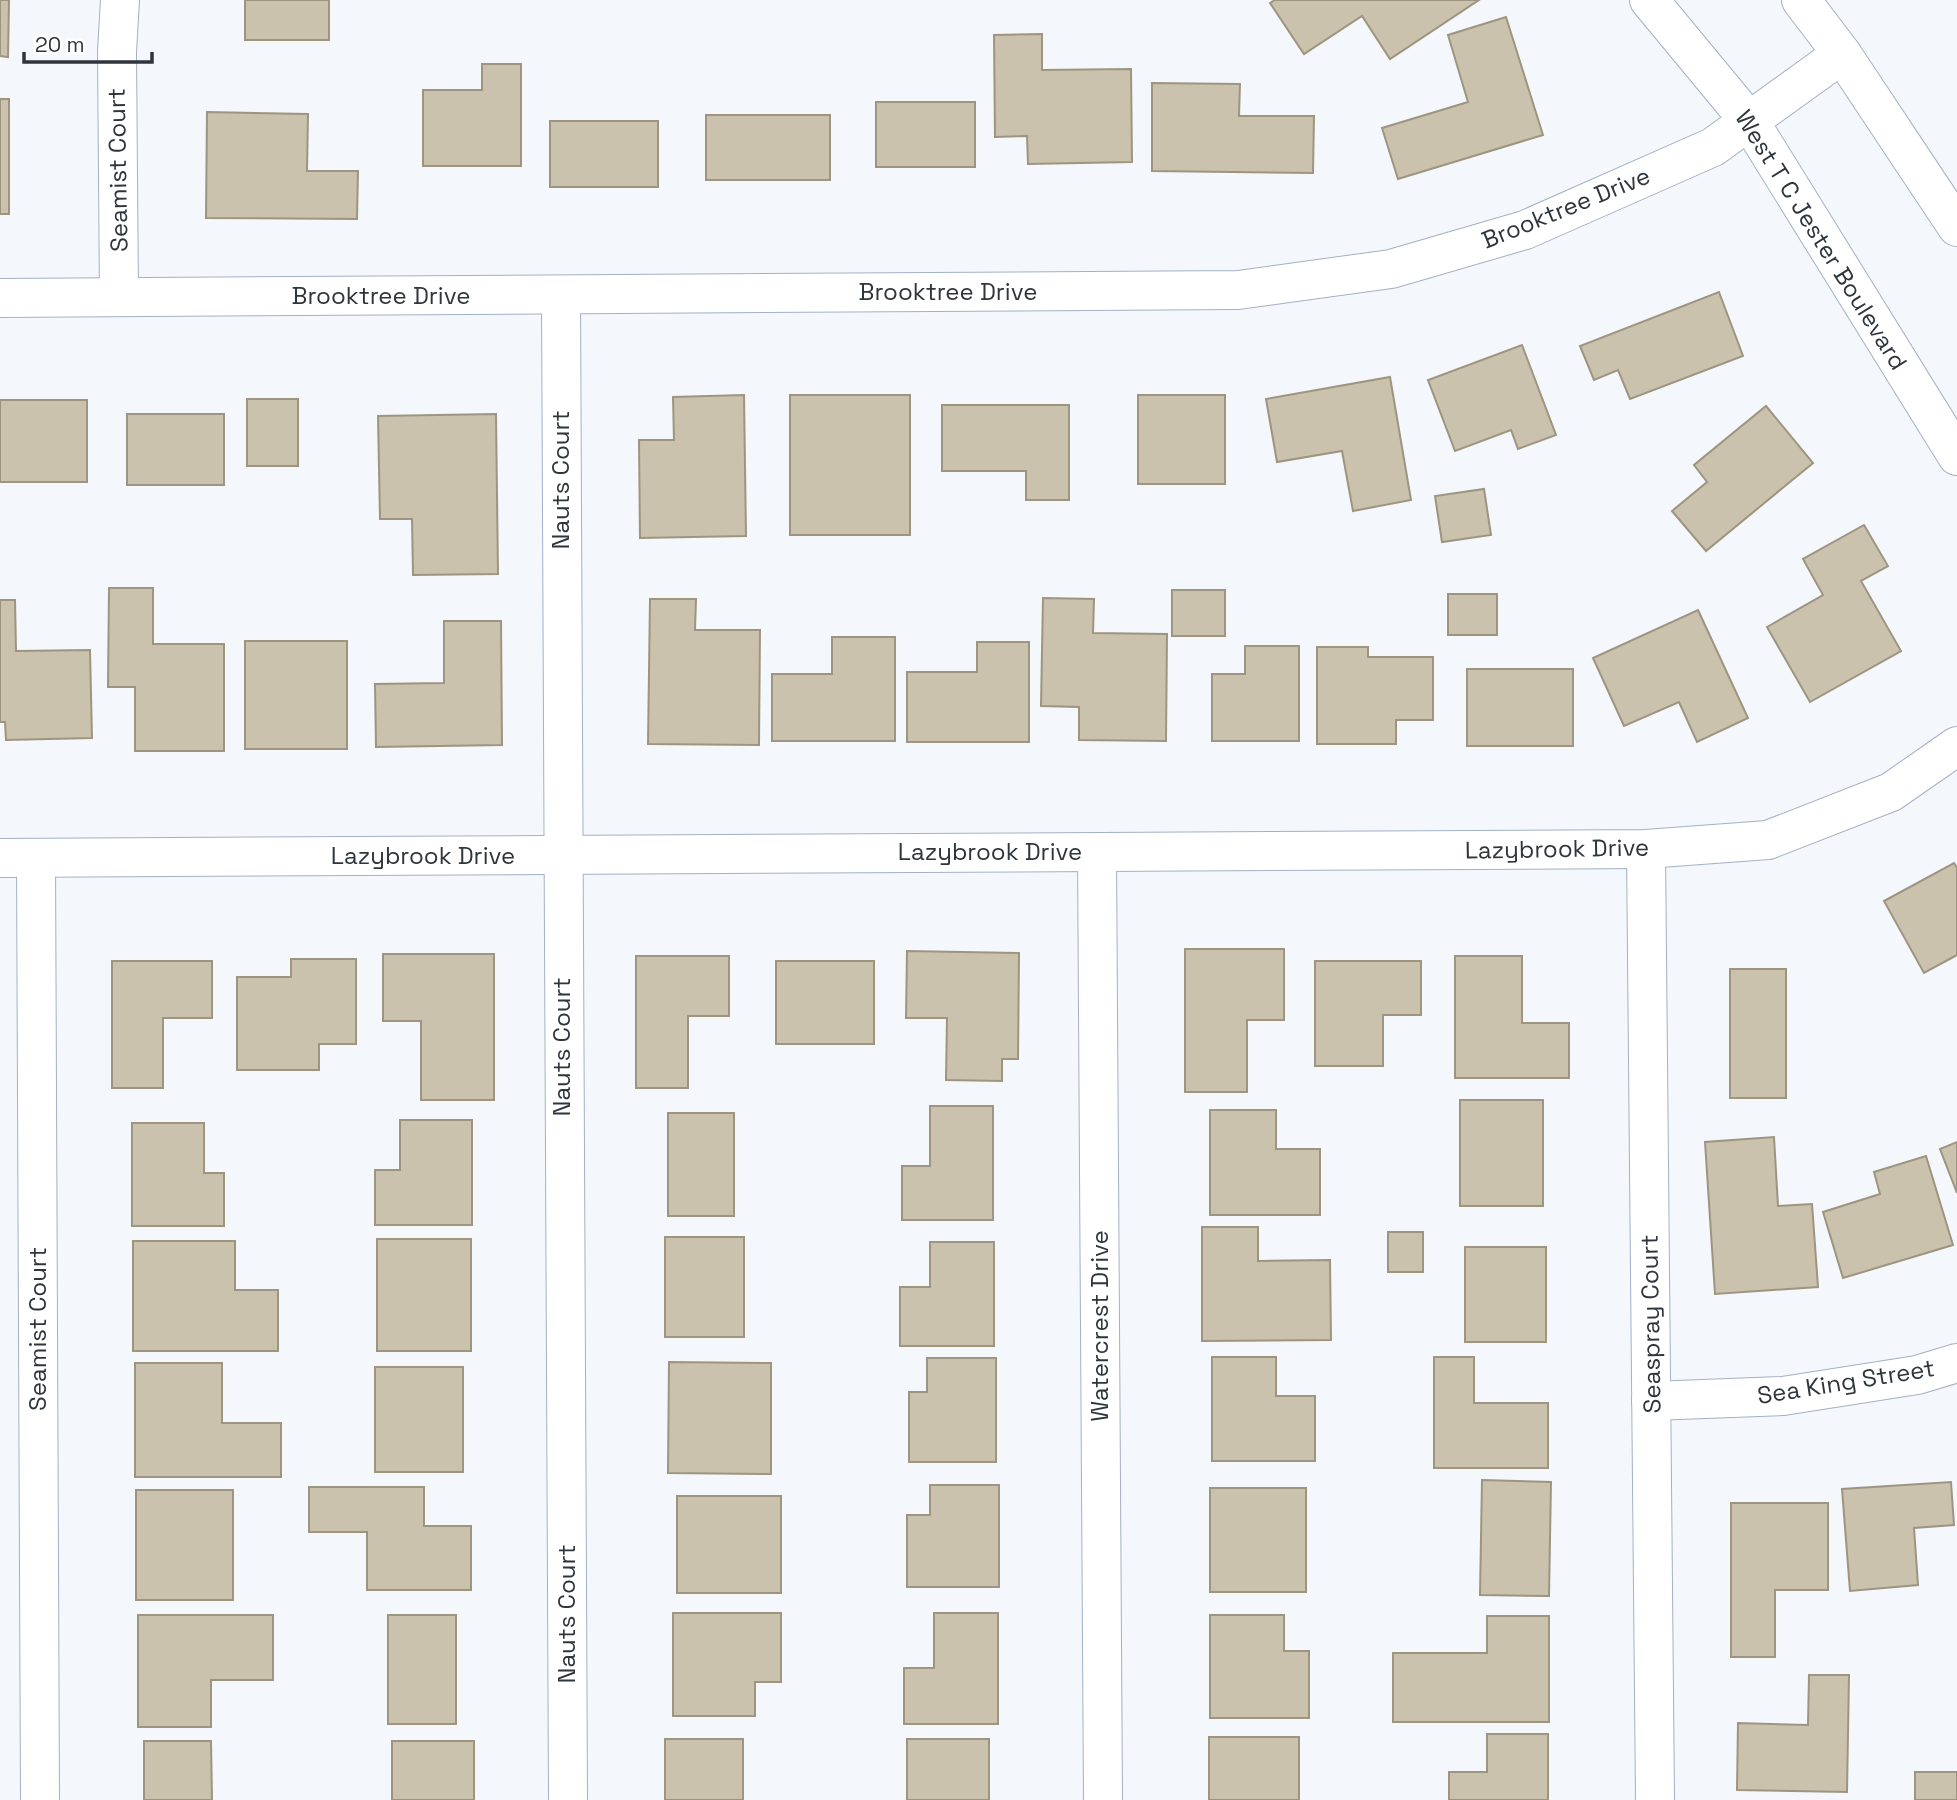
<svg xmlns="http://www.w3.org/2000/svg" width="1957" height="1800" font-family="'Space Grotesk',sans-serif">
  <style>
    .building { fill: #cac2ac; stroke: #9d9580; stroke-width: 2 }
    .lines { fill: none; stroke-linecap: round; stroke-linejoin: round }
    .minor-casing { stroke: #a3b1c4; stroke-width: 40 }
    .secondary-casing { stroke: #a3b1c4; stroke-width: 40 }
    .minor { stroke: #fff; stroke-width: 38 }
    .secondary { stroke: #fff; stroke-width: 38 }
    .labels { text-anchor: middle; stroke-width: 5; stroke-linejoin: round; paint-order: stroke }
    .street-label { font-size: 24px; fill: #2f353c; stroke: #fff }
  </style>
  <rect width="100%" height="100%" fill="#f4f7fb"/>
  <g class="building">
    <polygon points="0,0 9,0 8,57 0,56"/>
    <rect x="245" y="0" width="84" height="40"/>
    <polygon points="1275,0 1479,0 1390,59 1362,16 1304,54 1270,3"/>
    <polygon points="1506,17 1543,135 1398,179 1382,128 1468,102 1448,35"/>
    <polygon points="1042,34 1042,70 1131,69 1132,162 1028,164 1027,136 995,137 994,35"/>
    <polygon points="482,64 521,64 521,166 423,166 423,90 482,90"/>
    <polygon points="1152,83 1240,84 1239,116 1314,116 1313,173 1152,171"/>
    <rect x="0" y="99" width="9" height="115"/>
    <rect x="876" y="102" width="99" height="65"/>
    <polygon points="207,112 308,114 307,171 358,171 357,219 206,218"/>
    <rect x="706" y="115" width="124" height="65"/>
    <rect x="550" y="121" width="108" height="66"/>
    <polygon points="1719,292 1743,356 1630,399 1618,370 1594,380 1580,346"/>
    <polygon points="1522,345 1556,435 1518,449 1511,430 1455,451 1428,380"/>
    <polygon points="1390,377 1411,500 1353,511 1342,451 1277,462 1266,399"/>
    <polygon points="744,395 746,536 640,538 639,440 674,440 673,397"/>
    <rect x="790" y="395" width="120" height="140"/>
    <rect x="1138" y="395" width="87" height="89"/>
    <rect x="247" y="399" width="51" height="67"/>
    <rect x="0" y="400" width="87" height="82"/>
    <polygon points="942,405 1069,405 1069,500 1026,500 1026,471 942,471"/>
    <polygon points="1766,406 1813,463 1706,551 1672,511 1707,482 1694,465"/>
    <rect x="127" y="414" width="97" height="71"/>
    <polygon points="496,414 498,574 413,575 412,519 380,519 378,416"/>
    <polygon points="1484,489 1491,535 1442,542 1435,496"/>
    <polygon points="1864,525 1888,566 1861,581 1901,651 1810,702 1767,627 1823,595 1803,559"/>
    <polygon points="109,588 153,588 153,644 224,644 224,751 135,751 135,687 108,687"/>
    <rect x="1172" y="590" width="53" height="46"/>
    <rect x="1448" y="594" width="49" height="41"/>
    <polygon points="1043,598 1094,599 1093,633 1167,634 1166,741 1079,740 1079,707 1041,706"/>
    <polygon points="650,599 696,599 695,630 760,630 759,745 648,744"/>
    <polygon points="0,600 15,600 16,651 90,650 92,738 6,740 5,722 0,722"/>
    <polygon points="1698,610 1748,718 1697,742 1679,702 1624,726 1593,658"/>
    <polygon points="444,621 501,621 502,745 376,747 375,684 444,683"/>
    <polygon points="832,637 895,637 895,741 772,741 772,674 832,674"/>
    <rect x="245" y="641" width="102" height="108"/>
    <polygon points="977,642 1029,642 1029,742 907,742 907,672 977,672"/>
    <polygon points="1245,646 1299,646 1299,741 1212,741 1212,674 1245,674"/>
    <polygon points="1317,647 1368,647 1368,657 1433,657 1433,720 1396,720 1396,744 1317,744"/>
    <rect x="1467" y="669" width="106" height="77"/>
    <polygon points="1954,863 1957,868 1957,955 1924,973 1884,901"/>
    <polygon points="1185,949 1284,949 1284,1020 1247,1020 1247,1092 1185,1092"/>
    <polygon points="907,951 1019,953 1018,1059 1002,1059 1002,1081 946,1080 947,1018 906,1018"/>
    <polygon points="383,954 494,954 494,1100 421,1100 421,1021 383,1021"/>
    <polygon points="636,956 729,956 729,1016 688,1016 688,1088 636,1088"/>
    <polygon points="1455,956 1522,956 1522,1023 1569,1023 1569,1078 1455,1078"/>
    <polygon points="291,959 356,959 356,1044 319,1044 319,1070 237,1070 237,977 291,977"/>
    <polygon points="112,961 212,961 212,1018 163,1018 163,1088 112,1088"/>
    <rect x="776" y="961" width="98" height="83"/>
    <polygon points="1315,961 1421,961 1421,1015 1383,1015 1383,1066 1315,1066"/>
    <rect x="1730" y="969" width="56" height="129"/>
    <rect x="1460" y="1100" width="83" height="106"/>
    <polygon points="930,1106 993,1106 993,1220 902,1220 902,1166 930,1166"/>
    <polygon points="1210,1110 1276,1110 1276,1149 1320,1149 1320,1215 1210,1215"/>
    <rect x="668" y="1113" width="66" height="103"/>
    <polygon points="400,1120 472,1120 472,1225 375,1225 375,1170 400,1170"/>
    <polygon points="132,1123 204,1123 204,1173 224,1173 224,1226 132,1226"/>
    <polygon points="1774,1137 1778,1206 1812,1204 1818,1287 1715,1294 1705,1142"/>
    <polygon points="1957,1142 1957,1193 1940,1149"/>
    <polygon points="1926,1156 1953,1245 1843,1278 1823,1212 1880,1194 1874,1172"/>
    <polygon points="1202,1227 1258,1227 1258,1261 1330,1260 1331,1340 1202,1341"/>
    <rect x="1388" y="1232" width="35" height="40"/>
    <rect x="665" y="1237" width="79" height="100"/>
    <rect x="377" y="1239" width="94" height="112"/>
    <polygon points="133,1241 235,1241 235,1290 278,1290 278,1351 133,1351"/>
    <polygon points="930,1242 994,1242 994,1346 900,1346 900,1287 930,1287"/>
    <rect x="1465" y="1247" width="81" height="95"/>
    <polygon points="1212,1357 1276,1357 1276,1396 1315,1396 1315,1461 1212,1461"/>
    <polygon points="1434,1357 1474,1357 1474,1403 1548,1403 1548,1468 1434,1468"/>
    <polygon points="927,1358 996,1358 996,1462 909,1462 909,1392 927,1392"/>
    <polygon points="669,1362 771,1363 771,1474 668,1473"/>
    <polygon points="135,1363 222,1363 222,1423 281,1423 281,1477 135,1477"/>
    <rect x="375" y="1367" width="88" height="105"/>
    <polygon points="1482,1480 1551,1482 1549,1596 1480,1595"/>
    <polygon points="1951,1482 1954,1525 1914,1528 1918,1585 1850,1591 1842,1489"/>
    <polygon points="930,1485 999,1485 999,1587 907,1587 907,1515 930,1515"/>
    <polygon points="309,1487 424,1487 424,1526 471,1526 471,1590 367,1590 367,1532 309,1532"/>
    <rect x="1210" y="1488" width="96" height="104"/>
    <rect x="136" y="1490" width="97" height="110"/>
    <rect x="677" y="1496" width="104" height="97"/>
    <polygon points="1731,1503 1828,1503 1828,1590 1775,1590 1775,1657 1731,1657"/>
    <polygon points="673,1613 781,1613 781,1682 755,1682 755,1716 673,1716"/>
    <polygon points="934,1613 998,1613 998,1724 904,1724 904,1668 934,1668"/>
    <polygon points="138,1615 273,1615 273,1680 211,1680 211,1727 138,1727"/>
    <rect x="388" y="1615" width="68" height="109"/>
    <polygon points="1210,1615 1284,1615 1284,1651 1309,1651 1309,1718 1210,1718"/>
    <polygon points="1487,1616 1549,1616 1549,1722 1393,1722 1393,1653 1487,1653"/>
    <polygon points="1809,1675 1849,1675 1847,1792 1737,1790 1738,1723 1808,1725"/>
    <polygon points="1487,1734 1548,1734 1548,1800 1449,1800 1449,1772 1487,1772"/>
    <rect x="1209" y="1737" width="90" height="63"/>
    <rect x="665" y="1739" width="78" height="61"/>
    <rect x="907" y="1739" width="82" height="61"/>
    <polygon points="144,1741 211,1741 212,1800 144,1800"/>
    <rect x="392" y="1741" width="82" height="59"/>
    <rect x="1915" y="1772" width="42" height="28"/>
  </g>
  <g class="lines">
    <defs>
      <g id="minor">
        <polyline points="561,295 568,1800"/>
        <polyline points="119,297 117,52 120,0"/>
        <polyline points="0,298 1238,290 1391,269 1525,230 1713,147 1842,54"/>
        <polyline points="1646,849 1655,1800"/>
        <polyline points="1097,852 1103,1800"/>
        <polyline points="0,858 1646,849 1768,840 1891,792 1957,746"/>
        <polyline points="36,858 40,1800"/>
        <polyline points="1651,1401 1783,1396 1917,1375 1957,1363"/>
      </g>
      <g id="secondary">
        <polyline points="1649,0 1750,122 1957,456"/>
        <polyline points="1801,0 1842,54 1957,227"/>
      </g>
    </defs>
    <use href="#minor" class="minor-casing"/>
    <use href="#secondary" class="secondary-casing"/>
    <use href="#minor" class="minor"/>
    <use href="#secondary" class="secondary"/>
  </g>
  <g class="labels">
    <g class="street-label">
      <text transform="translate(118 170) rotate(-91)" y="8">Seamist Court</text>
      <text transform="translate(1566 208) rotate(-22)" y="8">Brooktree Drive</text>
      <text transform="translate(1821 240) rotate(58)" y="8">West T C Jester Boulevard</text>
      <text x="948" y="300">Brooktree Drive</text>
      <text x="381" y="304">Brooktree Drive</text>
      <text transform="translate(561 480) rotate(-90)" y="8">Nauts Court</text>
      <text transform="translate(1557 849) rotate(-1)" y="8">Lazybrook Drive</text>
      <text x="990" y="860">Lazybrook Drive</text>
      <text x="423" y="864">Lazybrook Drive</text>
      <text transform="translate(562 1047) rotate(-90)" y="8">Nauts Court</text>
      <text transform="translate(1651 1324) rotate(-91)" y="8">Seaspray Court</text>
      <text transform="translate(1100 1326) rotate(-90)" y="8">Watercrest Drive</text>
      <text transform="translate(38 1329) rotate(-90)" y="8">Seamist Court</text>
      <text transform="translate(1846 1382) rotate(-9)" y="8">Sea King Street</text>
      <text transform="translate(567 1614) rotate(-90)" y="8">Nauts Court</text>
    </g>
  </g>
  <path d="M24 52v10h128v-10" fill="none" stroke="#2f353c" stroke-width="3.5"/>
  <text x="35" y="52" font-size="21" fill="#2f353c" stroke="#ffffff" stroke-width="5" paint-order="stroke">20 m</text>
</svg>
